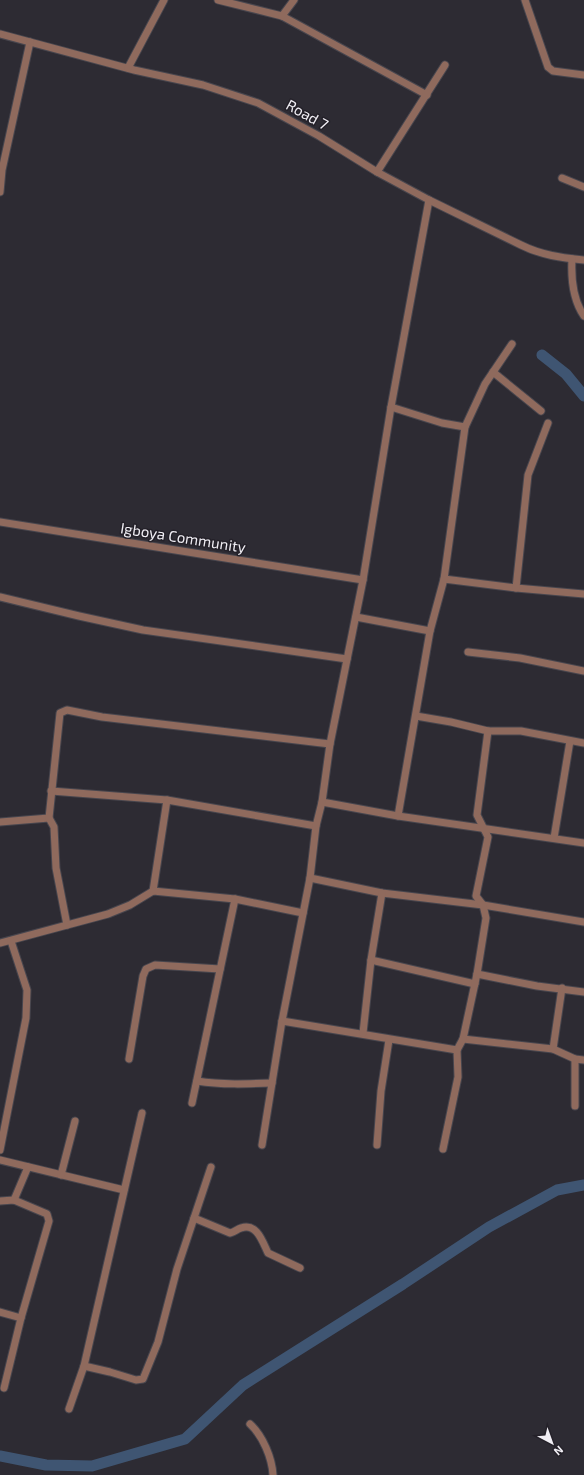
<svg xmlns="http://www.w3.org/2000/svg" width="584" height="1475" font-family="'Exo 2',sans-serif">
  <style>
    .lines { fill: none; stroke-linecap: round; stroke-linejoin: round }
    .river { stroke: #3f5572; stroke-width: 11 }
    .minor-casing { stroke: #48464e; stroke-width: 9 }
    .minor { stroke: #8f6a5d; stroke-width: 7 }
    .labels { text-anchor: middle; stroke-width: 3; stroke-linejoin: round; paint-order: stroke }
    .street-label { font-size: 15px; fill: #f0eef4; stroke: #242129 }
  </style>
  <rect width="100%" height="100%" fill="#2d2b33"/>
  <g class="lines">
    <g class="river">
      <polyline points="542,355 566,374 584,396"/>
      <polyline points="0,1456 46,1465 92,1466 185,1439 243,1385 403,1284 489,1227 557,1190 584,1185"/>
    </g>
    <defs>
      <g id="minor">
        <polyline points="218,0 282,16 427,95"/>
        <polyline points="525,0 548,67 553,71 584,75"/>
        <polyline points="282,16 294,0"/>
        <path d="M0 34 134 70 203 85 258 103 319 136 377 172 429 200 521 245C541 255 562 258 584 260"/>
        <polyline points="128,68 164,0"/>
        <polyline points="377,172 445,65"/>
        <polyline points="562,178 584,187"/>
        <polyline points="0,192 2,170 30,42"/>
        <path d="M572 259C571 278 573 300 584 316"/>
        <polyline points="493,372 541,411"/>
        <polyline points="391,407 442,423 465,427"/>
        <polyline points="0,522 363,580"/>
        <polyline points="444,579 516,588 584,594"/>
        <polyline points="516,588 528,475 548,423"/>
        <polyline points="0,597 79,616 143,630 347,659"/>
        <polyline points="356,617 430,631"/>
        <polyline points="468,652 520,658 584,671"/>
        <polyline points="416,716 451,722 488,731 521,731 584,743"/>
        <polyline points="51,791 167,800 316,826"/>
        <polyline points="322,802 398,816 584,843"/>
        <polyline points="398,816 430,631 444,579 465,427 485,384 512,344"/>
        <polyline points="0,822 49,818"/>
        <polyline points="554,838 570,741"/>
        <polyline points="310,878 382,893 483,905 584,922"/>
        <polyline points="153,891 167,800"/>
        <polyline points="67,925 56,868 54,827 49,818 60,713 67,710 102,717 330,744"/>
        <polyline points="0,943 108,914 130,905 153,891 235,899 303,913"/>
        <polyline points="371,960 475,984"/>
        <polyline points="477,974 537,986 584,992"/>
        <polyline points="282,1021 457,1050"/>
        <polyline points="363,1033 371,960 382,893"/>
        <polyline points="463,1039 553,1049 575,1059 584,1060"/>
        <polyline points="553,1049 562,988"/>
        <polyline points="129,1059 143,976 146,969 155,965 220,969"/>
        <path d="M197 1081C222 1085 247 1084 272 1083"/>
        <polyline points="192,1103 235,899"/>
        <polyline points="575,1106 575,1059"/>
        <polyline points="262,1145 282,1021 310,878 316,826 322,802 330,744 363,580 391,407 429,200"/>
        <polyline points="377,1145 381,1091 389,1040"/>
        <polyline points="443,1149 458,1077 457,1050 463,1039 477,974 486,918 483,905 476,896 488,837 477,815 488,731"/>
        <polyline points="0,1150 26,1018 27,990 11,941"/>
        <polyline points="0,1160 124,1190"/>
        <polyline points="61,1175 75,1121"/>
        <polyline points="14,1200 28,1167"/>
        <polyline points="0,1201 14,1200 47,1214 49,1221 21,1318 4,1388"/>
        <path d="M194 1218 230 1233C235 1232 237 1229 241 1228 257 1222 263 1243 268 1253L300 1268"/>
        <polyline points="0,1312 21,1318"/>
        <polyline points="84,1366 110,1372 136,1380 143,1379 158,1342 177,1269 211,1167"/>
        <polyline points="69,1409 84,1366 142,1113"/>
        <path d="M250 1424C263 1436 272 1458 273 1475"/>
      </g>
    </defs>
    <use href="#minor" class="minor-casing"/>
    <use href="#minor" class="minor"/>
  </g>
  <g class="labels">
    <g class="street-label">
      <text transform="translate(307 115) rotate(29)" y="5">Road 7</text>
      <text transform="translate(183 538) rotate(9)" y="5">Igboya Community</text>
    </g>
  </g>
  <g transform="translate(552 1443) rotate(139)" stroke="#242129" stroke-width="3" paint-order="stroke">
  <path d="M0-3L7 15L0 10L-7 15Z" fill="#f0eef4"/>
  <text y="-6" font-size="11" font-weight="bold" text-anchor="middle" fill="#f0eef4">N</text>
  </g>
</svg>
